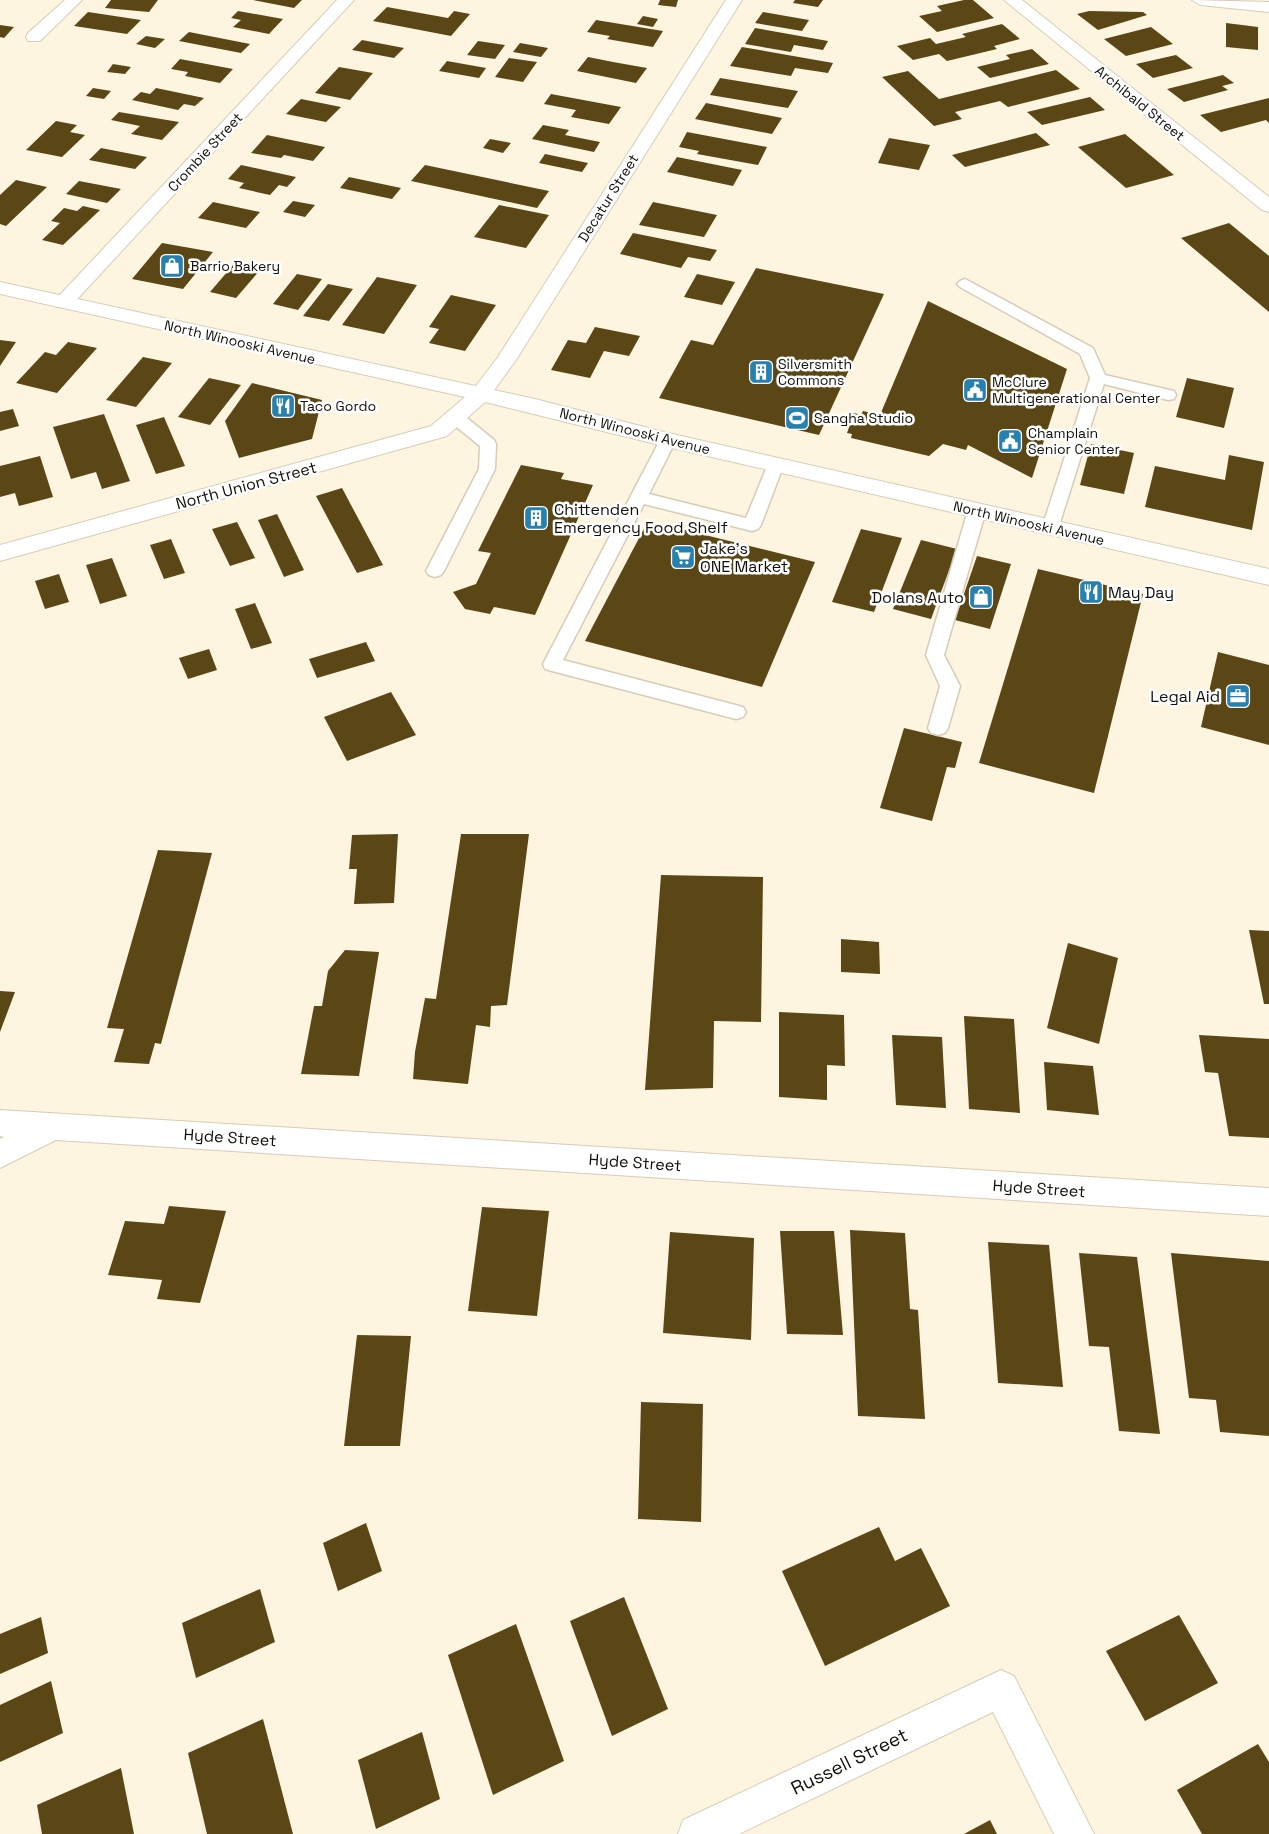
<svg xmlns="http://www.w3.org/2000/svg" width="1269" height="1834" font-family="'Space Grotesk',sans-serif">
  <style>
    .building { fill: #5b4715 }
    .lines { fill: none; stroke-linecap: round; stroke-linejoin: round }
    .service-casing { stroke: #d6ccb8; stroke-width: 3 }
    .minor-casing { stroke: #d6ccb8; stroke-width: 2 }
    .secondary-casing { stroke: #d6ccb8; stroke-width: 2 }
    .service { fill: #fff; fill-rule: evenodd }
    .minor { fill: #fff; fill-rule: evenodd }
    .secondary { fill: #fff; fill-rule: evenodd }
    .labels { text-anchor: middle; stroke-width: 5; stroke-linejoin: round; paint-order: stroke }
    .far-street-label { font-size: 14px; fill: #120f08; stroke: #fff }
    .far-poi-label { font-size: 14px; fill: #120f08; stroke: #fff; text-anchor: start }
    .street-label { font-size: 16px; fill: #120f08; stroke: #fff }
    .poi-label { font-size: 16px; fill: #120f08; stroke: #fff; text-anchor: start }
    .near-street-label { font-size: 19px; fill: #120f08; stroke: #fff }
  </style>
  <rect width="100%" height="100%" fill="#fef5e0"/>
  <g class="building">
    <polygon points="111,0 158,0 149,12 105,8"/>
    <polygon points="253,0 302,0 294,8"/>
    <polygon points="660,0 678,0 676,7 658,5"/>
    <polygon points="795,0 823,0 818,7 793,3"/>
    <polygon points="964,0 973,0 994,18 937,32 919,16 942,11 937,6"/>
    <polygon points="387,7 448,18 454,11 470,14 451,36 373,21"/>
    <polygon points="238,11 283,19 269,34 233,27 241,20 231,18"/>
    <polygon points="1089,11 1143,12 1147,15 1098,30 1077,14"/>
    <polygon points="88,12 141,20 127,34 74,26"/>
    <polygon points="763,12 809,20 802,31 755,23"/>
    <polygon points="643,16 658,19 653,27 637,24"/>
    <polygon points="596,20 663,31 653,47 607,39 610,36 587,32"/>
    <polygon points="1226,23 1258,27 1258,50 1226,47"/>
    <polygon points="1002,24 1020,39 994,46 997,49 947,61 939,54 913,60 897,46 930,38 936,44 966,37 962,34"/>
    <polygon points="0,25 14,27 4,38 0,37"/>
    <polygon points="1151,27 1173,44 1126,56 1104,39"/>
    <polygon points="755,28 828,41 823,50 794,45 791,52 745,44"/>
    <polygon points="189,32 250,44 241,53 179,41"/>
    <polygon points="146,36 165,39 155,48 136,44"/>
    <polygon points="362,40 404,48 394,58 352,50"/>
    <polygon points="478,41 505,45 495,59 467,55"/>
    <polygon points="520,43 548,48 541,57 513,52"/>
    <polygon points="742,47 833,63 828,73 795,68 791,76 730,66"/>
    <polygon points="1032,49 1049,64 990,78 977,67 1010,59 1006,55"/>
    <polygon points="1176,55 1193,68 1153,78 1136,64"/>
    <polygon points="588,57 613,62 647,68 636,83 577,71"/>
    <polygon points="509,58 537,62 523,82 495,77"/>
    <polygon points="180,59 233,69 220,83 185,76 188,72 171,69"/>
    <polygon points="447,61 486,68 479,78 439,71"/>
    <polygon points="113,64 131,67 125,74 107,72"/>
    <polygon points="339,67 373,73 350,100 315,93"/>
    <polygon points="1056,70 1080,89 1008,107 1000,101 955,112 962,119 934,126 882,77 908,71 939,99"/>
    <polygon points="1223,75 1234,83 1222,86 1228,90 1184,102 1167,89"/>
    <polygon points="720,78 798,91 788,108 710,95"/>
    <polygon points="93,88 111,91 104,99 86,96"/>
    <polygon points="156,88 204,98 195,106 184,104 178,110 132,100 141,92 150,94"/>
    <polygon points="551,94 621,107 609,124 571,117 576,110 544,104"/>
    <polygon points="1090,97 1105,110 1042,125 1027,112"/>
    <polygon points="1269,98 1269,123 1266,120 1221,132 1200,115"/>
    <polygon points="301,99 341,107 326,122 286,114"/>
    <polygon points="706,103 782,118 772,134 695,119"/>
    <polygon points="119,112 179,122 162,140 131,134 140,126 111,120"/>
    <polygon points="56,121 77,125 70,132 85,135 62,157 26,150"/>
    <polygon points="543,125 569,130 565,135 600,142 594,152 532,139"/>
    <polygon points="687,132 767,147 758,165 697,154 699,151 679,147"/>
    <polygon points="1036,133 1050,145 965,167 952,155"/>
    <polygon points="1125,134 1174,175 1126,188 1078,147"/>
    <polygon points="267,135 325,147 313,161 284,155 281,158 251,153"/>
    <polygon points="889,138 930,145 919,170 878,163"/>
    <polygon points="490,139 511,143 503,153 483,148"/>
    <polygon points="101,148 147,157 135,169 89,160"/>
    <polygon points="545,154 588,163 582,172 539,163"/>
    <polygon points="677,157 742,170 733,186 667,172"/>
    <polygon points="241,165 296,177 287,187 279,185 270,195 239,188 244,183 228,179"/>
    <polygon points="425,165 549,191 537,208 411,181"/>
    <polygon points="349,177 401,188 392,199 340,188"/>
    <polygon points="16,180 47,187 6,226 0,224 0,195"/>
    <polygon points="79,181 121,189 107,203 66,194"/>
    <polygon points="293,201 315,205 305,217 283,212"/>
    <polygon points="213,202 260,212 246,228 198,218"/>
    <polygon points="653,202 717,215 704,237 639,225"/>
    <polygon points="499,205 549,215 526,248 474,237"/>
    <polygon points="83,206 100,210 63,245 42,240 60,223 51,221 64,208 77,211"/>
    <polygon points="1229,223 1269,256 1269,312 1181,238"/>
    <polygon points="633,233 717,250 710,261 688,257 681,268 620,254"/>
    <polygon points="162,243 213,252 183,289 132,279"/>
    <polygon points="234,264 260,270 236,298 210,292"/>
    <polygon points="756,268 884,294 819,435 659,398 691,340 713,345"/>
    <polygon points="297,274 322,279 298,310 273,304"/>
    <polygon points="697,274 735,282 722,305 684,297"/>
    <polygon points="377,277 417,285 384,334 342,325"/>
    <polygon points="328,284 353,289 329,321 303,316"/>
    <polygon points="451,295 496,305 465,351 429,343 439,329 429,327"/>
    <polygon points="928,301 1067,369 1032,478 968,445 966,450 943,444 929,456 851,438 852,434 847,433 854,413 861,415 863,411 880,415"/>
    <polygon points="595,327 640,336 629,356 604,351 590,378 551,370 568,340 586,343"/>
    <polygon points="0,340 16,342 0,366"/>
    <polygon points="68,342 97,348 57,393 16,383 45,352 56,355"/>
    <polygon points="143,357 172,363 136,407 106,400"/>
    <polygon points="209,378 241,385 210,425 178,417"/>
    <polygon points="1187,378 1234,388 1224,428 1176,417"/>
    <polygon points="252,383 322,400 312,439 239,458 225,421"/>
    <polygon points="13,409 19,426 0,431 0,412"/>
    <polygon points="104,414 130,481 102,489 96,472 71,479 53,427"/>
    <polygon points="164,417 185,466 156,474 136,425"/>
    <polygon points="1091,444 1134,453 1124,494 1080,485"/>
    <polygon points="1229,455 1264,462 1252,530 1145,507 1155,466 1225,480"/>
    <polygon points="40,456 53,497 19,506 15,493 0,497 0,466"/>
    <polygon points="521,465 564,473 561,479 593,485 535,615 494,607 490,614 465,609 453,592 476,584 491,553 478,551"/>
    <polygon points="342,488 383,565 357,573 316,496"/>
    <polygon points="277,514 304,570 284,577 258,520"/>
    <polygon points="648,521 815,562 762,687 585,641"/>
    <polygon points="237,522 255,558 230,566 212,529"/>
    <polygon points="861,529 902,538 874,612 832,602"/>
    <polygon points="171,539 185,573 164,579 150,545"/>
    <polygon points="921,540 957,549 931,619 893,609"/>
    <polygon points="977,556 1011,564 990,629 955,620"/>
    <polygon points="112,558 127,596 100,604 86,565"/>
    <polygon points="1038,569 1143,594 1094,793 979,763"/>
    <polygon points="59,574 69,602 45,609 35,581"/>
    <polygon points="255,603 272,643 251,649 235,609"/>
    <polygon points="366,642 375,661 317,678 309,659"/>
    <polygon points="209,649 217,670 188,679 179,658"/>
    <polygon points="1218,652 1269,665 1269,745 1201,727"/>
    <polygon points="391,692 416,735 347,761 324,717"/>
    <polygon points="904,728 962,742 955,768 947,767 932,821 880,808"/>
    <polygon points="398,834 394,903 354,904 357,869 349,869 352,835"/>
    <polygon points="461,834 529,834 507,1005 491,1006 490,1027 476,1025 468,1084 413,1079 415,1052 425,998 436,999"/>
    <polygon points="158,850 212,853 161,1044 155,1043 149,1064 114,1062 124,1029 107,1028"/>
    <polygon points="661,875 763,877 761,1022 714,1021 713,1088 645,1090"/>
    <polygon points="1249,930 1269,931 1269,1004 1264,1004"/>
    <polygon points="841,939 879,942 880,974 841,972"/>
    <polygon points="1068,943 1118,958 1099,1044 1047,1028"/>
    <polygon points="345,950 379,952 359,1076 301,1074 314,1006 322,1006 328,971"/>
    <polygon points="0,991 15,992 0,1032"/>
    <polygon points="779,1012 844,1015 845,1066 827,1065 827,1100 779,1097"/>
    <polygon points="964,1016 1014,1019 1020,1113 969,1109"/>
    <polygon points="892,1035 942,1037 946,1108 896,1105"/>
    <polygon points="1199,1035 1269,1039 1269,1138 1229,1136 1218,1073 1205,1072"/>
    <polygon points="1044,1062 1093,1066 1099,1115 1047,1110"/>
    <polygon points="169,1206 226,1211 200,1303 157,1299 162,1280 108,1275 125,1221 164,1224"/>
    <polygon points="482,1207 549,1211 537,1316 468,1311"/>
    <polygon points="850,1230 905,1233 910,1309 918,1310 925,1419 858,1416"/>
    <polygon points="780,1231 834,1231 843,1335 787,1334"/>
    <polygon points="670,1232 754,1238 751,1340 663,1333"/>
    <polygon points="988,1242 1049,1245 1063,1387 998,1383"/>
    <polygon points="1079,1253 1137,1257 1160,1434 1119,1431 1109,1347 1089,1346"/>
    <polygon points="1171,1253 1269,1261 1269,1436 1220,1432 1216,1400 1189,1398"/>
    <polygon points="357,1335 411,1336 400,1446 344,1446"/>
    <polygon points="641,1402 703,1404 701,1522 638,1519"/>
    <polygon points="366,1523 382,1571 338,1591 323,1543"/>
    <polygon points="879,1527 895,1561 921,1548 950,1606 825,1666 782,1571"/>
    <polygon points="260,1589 275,1642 196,1678 182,1623"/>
    <polygon points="624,1597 668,1709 612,1736 570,1621"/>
    <polygon points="1179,1615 1218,1683 1145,1721 1106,1651"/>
    <polygon points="41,1617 48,1653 0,1674 0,1634"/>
    <polygon points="516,1624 564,1761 493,1795 448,1655"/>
    <polygon points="51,1681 63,1733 0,1762 0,1705"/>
    <polygon points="263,1719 293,1834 207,1834 188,1753"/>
    <polygon points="422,1732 440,1799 376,1829 358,1760"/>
    <polygon points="1258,1744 1269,1762 1269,1834 1202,1834 1177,1790"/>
    <polygon points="121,1768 134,1834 42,1834 37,1805"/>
    <polygon points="990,1820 997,1834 964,1834"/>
  </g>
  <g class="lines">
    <defs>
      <g id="service">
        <polygon points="965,279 1093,348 1105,375 1174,391 1176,395 1174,399 1168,400 1104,384 1057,532 1045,532 1042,528 1090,378 1080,354 960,287 957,284 960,281"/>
        <polygon points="455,412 461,413 494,440 496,444 495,469 444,571 441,575 435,577 429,575 426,571 479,469 480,446 449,421 447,417 449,413"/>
        <polygon points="668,435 674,436 676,440 649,494 746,518 768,464 770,460 782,460 784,464 761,525 758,529 752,531 644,504 563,660 743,707 746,712 743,717 736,719 552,671 545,669 543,664 660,440 662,436"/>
        <polygon points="977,504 983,506 986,510 944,655 960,686 948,728 945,733 938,735 931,733 928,728 940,686 926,655 968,510 971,506"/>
      </g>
      <g id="minor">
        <polygon points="65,0 82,0 40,41 28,41 26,37 28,33"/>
        <polygon points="337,0 354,0 70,307 56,307 53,303 56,299"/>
        <polygon points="726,0 742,0 516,360 487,400 480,402 473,400 469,395 498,357"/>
        <polygon points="1004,0 1022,0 1269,197 1269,212 1262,210"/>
        <polygon points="1192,0 1269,2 1269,12 1200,5"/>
        <polygon points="0,1110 1269,1188 1269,1216 56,1140 0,1168 0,1139 4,1137 0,1136"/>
        <polygon points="1001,1670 1014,1676 1094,1834 1054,1834 993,1712 739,1834 678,1834 683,1820"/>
      </g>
      <polygon id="secondary" points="0,282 535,399 668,433 1269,569 1269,585 668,447 485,402 447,436 0,561 0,545 431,426 465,397 0,294"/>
    </defs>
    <use href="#service" class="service-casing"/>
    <use href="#minor" class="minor-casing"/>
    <use href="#secondary" class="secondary-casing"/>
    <use href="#service" class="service"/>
    <use href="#minor" class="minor"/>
    <use href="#secondary" class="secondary"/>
  </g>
  <defs>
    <symbol id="shop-square" viewBox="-11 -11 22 22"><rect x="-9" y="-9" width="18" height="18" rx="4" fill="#2781af" stroke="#fff"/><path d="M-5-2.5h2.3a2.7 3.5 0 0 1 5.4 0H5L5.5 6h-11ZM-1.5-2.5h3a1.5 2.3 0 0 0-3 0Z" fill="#fff"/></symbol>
    <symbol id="building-square" viewBox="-11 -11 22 22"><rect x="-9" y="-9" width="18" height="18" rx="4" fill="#2781af" stroke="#fff"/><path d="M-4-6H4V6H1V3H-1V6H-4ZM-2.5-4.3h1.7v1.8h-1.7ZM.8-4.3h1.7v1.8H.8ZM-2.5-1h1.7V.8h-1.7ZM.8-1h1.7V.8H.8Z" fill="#fff"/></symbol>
    <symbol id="civic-square" viewBox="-11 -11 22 22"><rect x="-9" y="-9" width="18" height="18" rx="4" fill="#2781af" stroke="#fff"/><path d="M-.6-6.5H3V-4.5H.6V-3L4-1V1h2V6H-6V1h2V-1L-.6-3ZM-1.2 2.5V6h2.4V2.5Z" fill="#fff"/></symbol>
    <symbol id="restaurant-square" viewBox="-11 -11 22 22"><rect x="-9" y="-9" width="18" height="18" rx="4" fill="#2781af" stroke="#fff"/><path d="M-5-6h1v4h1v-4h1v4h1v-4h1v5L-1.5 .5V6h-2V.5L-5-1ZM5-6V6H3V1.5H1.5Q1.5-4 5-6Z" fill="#fff"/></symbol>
    <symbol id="stadium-square" viewBox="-11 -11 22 22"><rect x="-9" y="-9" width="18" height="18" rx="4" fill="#2781af" stroke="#fff"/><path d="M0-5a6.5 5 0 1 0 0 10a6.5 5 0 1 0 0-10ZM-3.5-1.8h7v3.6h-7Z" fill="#fff"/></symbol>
    <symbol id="supermarket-square" viewBox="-11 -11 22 22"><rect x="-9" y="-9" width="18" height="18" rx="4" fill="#2781af" stroke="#fff"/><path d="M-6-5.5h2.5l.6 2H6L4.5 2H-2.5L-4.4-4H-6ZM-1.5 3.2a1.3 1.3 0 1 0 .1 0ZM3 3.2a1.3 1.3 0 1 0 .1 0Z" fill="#fff"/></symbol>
    <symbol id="office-square" viewBox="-11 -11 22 22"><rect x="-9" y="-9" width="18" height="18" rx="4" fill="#2781af" stroke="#fff"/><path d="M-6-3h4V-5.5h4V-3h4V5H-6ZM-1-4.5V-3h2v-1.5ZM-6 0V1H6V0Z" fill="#fff"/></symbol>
  </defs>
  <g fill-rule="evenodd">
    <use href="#shop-square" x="158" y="252" width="28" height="28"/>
    <use href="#building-square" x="747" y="358" width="28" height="28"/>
    <use href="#civic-square" x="961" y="376" width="28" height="28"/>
    <use href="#restaurant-square" x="269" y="392" width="28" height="28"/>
    <use href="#stadium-square" x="783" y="404" width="28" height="28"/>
    <use href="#civic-square" x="996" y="427" width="28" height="28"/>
    <use href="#building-square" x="522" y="504" width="28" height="28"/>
    <use href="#supermarket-square" x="669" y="543" width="28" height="28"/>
    <use href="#restaurant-square" x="1077" y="578" width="28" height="28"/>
    <use href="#shop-square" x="967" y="583" width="28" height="28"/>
    <use href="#office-square" x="1224" y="682" width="28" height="28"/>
  </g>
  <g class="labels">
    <g class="far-street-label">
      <text transform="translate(1140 103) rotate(39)" y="5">Archibald Street</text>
      <text transform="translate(205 152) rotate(-47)" y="5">Crombie Street</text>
      <text transform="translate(608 198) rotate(-58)" y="5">Decatur Street</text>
      <text transform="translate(240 342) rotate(13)" y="5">North Winooski Avenue</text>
      <text transform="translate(635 431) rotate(14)" y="5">North Winooski Avenue</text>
      <text transform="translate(1029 523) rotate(13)" y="5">North Winooski Avenue</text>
    </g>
    <g class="far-poi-label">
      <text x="190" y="271">Barrio Bakery</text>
      <text x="778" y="369">Silversmith<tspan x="778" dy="16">Commons</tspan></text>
      <text x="992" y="387">McClure<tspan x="992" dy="16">Multigenerational Center</tspan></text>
      <text x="300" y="411">Taco Gordo</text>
      <text x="814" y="423">Sangha Studio</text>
      <text x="1028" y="438">Champlain<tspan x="1028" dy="16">Senior Center</tspan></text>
    </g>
    <g class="street-label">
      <text transform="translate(246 485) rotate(-15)" y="6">North Union Street</text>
      <text transform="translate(230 1137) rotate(4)" y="6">Hyde Street</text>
      <text transform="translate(635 1162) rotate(4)" y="6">Hyde Street</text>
      <text transform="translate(1039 1188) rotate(4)" y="6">Hyde Street</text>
    </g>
    <g class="poi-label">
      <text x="554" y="515">Chittenden<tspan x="554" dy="18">Emergency Food Shelf</tspan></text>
      <text x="700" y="554">Jake's<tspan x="700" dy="18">ONE Market</tspan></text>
      <text x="1108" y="598">May Day</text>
      <text x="964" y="603" text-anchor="end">Dolans Auto</text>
      <text x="1220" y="702" text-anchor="end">Legal Aid</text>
    </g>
    <g class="near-street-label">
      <text transform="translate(849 1761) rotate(-26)" y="7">Russell Street</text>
    </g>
  </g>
</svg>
